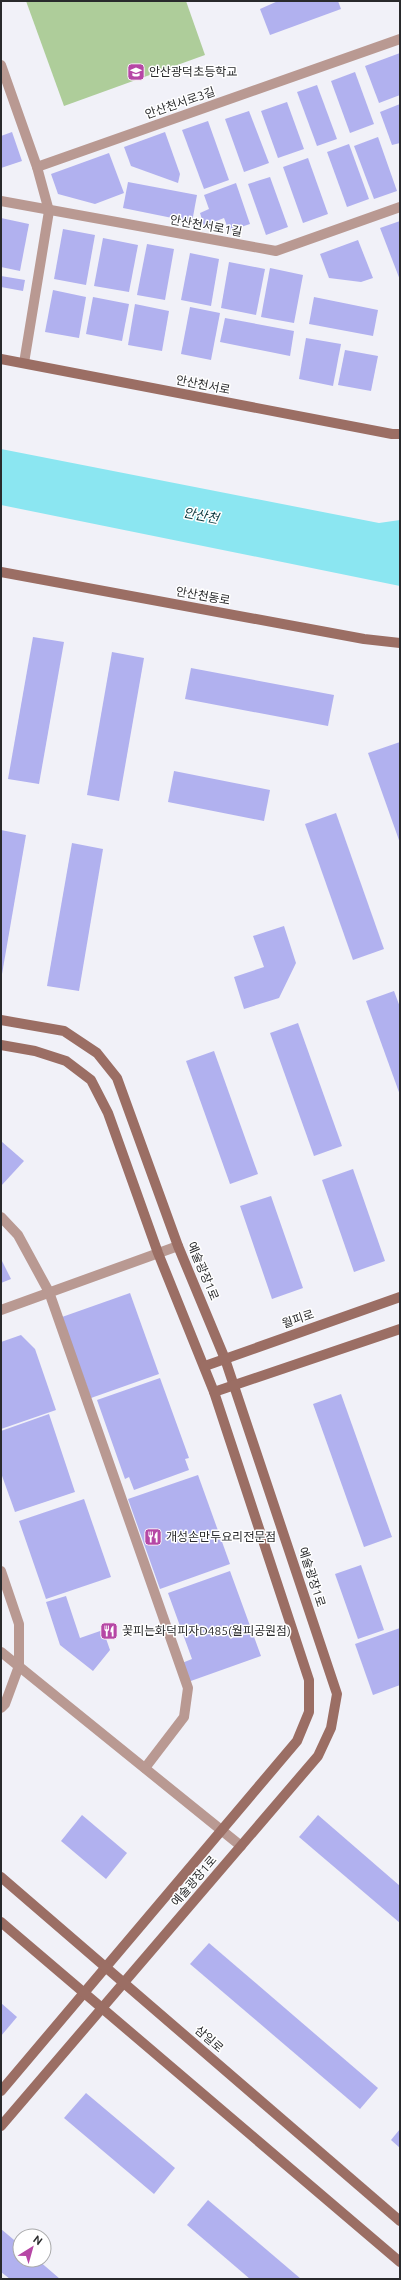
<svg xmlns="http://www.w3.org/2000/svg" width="401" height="2280" font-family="Ubuntu,'Noto Sans KR',sans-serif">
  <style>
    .green { fill: #aecd9a }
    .water { fill: #8be6f1 }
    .building { fill: #b1b1ef }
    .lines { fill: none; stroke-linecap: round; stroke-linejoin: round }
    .street { stroke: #b99992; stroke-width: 10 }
    .secondary { stroke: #9b6e64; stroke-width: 10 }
    .labels { text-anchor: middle; stroke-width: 3; stroke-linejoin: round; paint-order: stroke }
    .poi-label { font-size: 12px; fill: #292a2c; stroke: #fff; text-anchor: start }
    .street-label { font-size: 12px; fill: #292a2c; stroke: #fff }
    .water-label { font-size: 13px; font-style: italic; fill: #0e3a3f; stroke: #fff }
  </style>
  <rect width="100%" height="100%" fill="#f1f1f8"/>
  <polygon class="green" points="26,1 186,1 205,55 64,106"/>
  <polygon class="water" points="1,449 379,523 400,520 400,586 1,505"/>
  <g class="building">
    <polygon points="278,1 338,1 341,9 270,35 260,9"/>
    <polygon points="400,53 400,95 379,103 365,66"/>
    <polygon points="355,72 374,124 350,133 331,81"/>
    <polygon points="317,85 337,139 317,146 297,92"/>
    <polygon points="287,102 304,149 278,158 261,111"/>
    <polygon points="400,104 400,143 392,145 380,112"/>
    <polygon points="249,111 269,163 244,172 225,119"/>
    <polygon points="208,121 229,180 204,189 182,130"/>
    <polygon points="12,132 22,161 1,168 1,136"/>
    <polygon points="165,132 180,174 178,183 131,166 124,147"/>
    <polygon points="378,137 397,191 374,199 354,146"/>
    <polygon points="349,144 369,199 347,207 327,152"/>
    <polygon points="109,153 124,193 95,204 58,194 51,174"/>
    <polygon points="308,158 328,214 303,223 283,167"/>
    <polygon points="270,177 288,227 266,235 248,184"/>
    <polygon points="128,182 197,195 192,222 123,208"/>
    <polygon points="236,183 250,224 229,231 224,218 204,226 200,213 209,209 204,195"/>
    <polygon points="1,218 29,224 20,271 1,267"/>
    <polygon points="400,221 400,280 380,228"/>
    <polygon points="63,229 95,235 86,285 54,279"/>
    <polygon points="103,238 138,245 129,292 94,286"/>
    <polygon points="358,240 373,278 361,282 329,278 320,254"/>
    <polygon points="147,244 174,249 165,300 137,295"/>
    <polygon points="190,253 219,259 211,306 181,300"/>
    <polygon points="229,262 265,269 256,315 221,308"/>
    <polygon points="270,268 303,275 294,323 261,317"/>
    <polygon points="1,276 25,280 23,291 1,287"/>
    <polygon points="53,290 86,297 79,338 45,332"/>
    <polygon points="93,297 129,304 122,341 86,334"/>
    <polygon points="314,297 378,310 373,336 309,324"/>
    <polygon points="135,304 169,311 162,351 128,345"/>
    <polygon points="190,307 220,313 211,360 181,354"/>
    <polygon points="225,318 294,331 290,356 220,342"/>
    <polygon points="306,338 341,344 333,386 299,379"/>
    <polygon points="345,350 378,356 371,391 338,385"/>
    <polygon points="33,637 64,642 39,784 8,779"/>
    <polygon points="112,652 144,658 119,801 87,795"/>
    <polygon points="191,668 334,695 328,726 185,699"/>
    <polygon points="400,742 400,843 368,753"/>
    <polygon points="174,771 270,790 264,821 168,802"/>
    <polygon points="336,813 384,949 353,960 305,824"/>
    <polygon points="1,830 26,835 2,974 1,974"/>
    <polygon points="72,843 103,849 79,991 47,986"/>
    <polygon points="284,926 296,963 279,998 244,1009 234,977 264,967 253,936"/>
    <polygon points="394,991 400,1007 400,1095 366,1001"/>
    <polygon points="298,1023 342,1146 314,1156 270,1033"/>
    <polygon points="214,1051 258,1174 230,1184 186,1061"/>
    <polygon points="1,1141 24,1161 1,1186"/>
    <polygon points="353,1169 385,1261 354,1272 322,1180"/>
    <polygon points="271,1196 303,1288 272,1299 240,1206"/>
    <polygon points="1,1259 11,1279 1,1283"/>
    <polygon points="130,1293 159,1374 91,1398 62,1317"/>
    <polygon points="21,1335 35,1349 56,1410 1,1429 1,1342"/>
    <polygon points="160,1378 189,1458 185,1459 189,1470 134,1490 129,1477 125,1479 97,1400"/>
    <polygon points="341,1394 392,1537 364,1547 313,1404"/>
    <polygon points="49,1414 75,1492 15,1512 1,1473 1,1431"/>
    <polygon points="198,1475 230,1564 160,1589 128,1499"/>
    <polygon points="84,1499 111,1577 46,1599 19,1521"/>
    <polygon points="361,1565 384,1630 358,1639 335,1574"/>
    <polygon points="230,1571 261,1656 188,1682 182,1663 192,1659 168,1593"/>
    <polygon points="66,1596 80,1638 103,1630 110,1650 93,1671 60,1645 46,1602"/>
    <polygon points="400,1628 400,1685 373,1695 355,1644"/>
    <polygon points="82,1815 127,1853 106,1879 61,1841"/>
    <polygon points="318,1815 400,1886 400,1923 299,1837"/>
    <polygon points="209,1943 378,2088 360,2109 190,1964"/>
    <polygon points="1,2003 17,2017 1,2036"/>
    <polygon points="86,2093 175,2168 154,2194 64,2118"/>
    <polygon points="400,2129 400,2148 391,2140"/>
    <polygon points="208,2200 301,2279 250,2279 187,2225"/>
    <polygon points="1,2229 20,2245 20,2260 38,2260 60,2279 10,2279 1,2272"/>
  </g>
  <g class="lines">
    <g class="street">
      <polyline points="1,65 37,167 49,211 24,363"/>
      <polyline points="37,167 400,39"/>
      <polyline points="1,201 276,251 400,207"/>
      <polyline points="1,1217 18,1235 49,1292 188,1688 184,1717 145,1768"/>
      <polyline points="1,1310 178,1246"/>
      <polyline points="1,1571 19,1624 19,1666 5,1704 1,1708"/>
      <polyline points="1,1652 241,1846"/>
    </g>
    <g class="secondary">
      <polyline points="1,359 392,434 400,434"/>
      <polyline points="1,572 364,639 400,643"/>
      <polyline points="1,1020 64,1031 97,1053 117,1078 178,1246 225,1359 337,1694 331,1728 318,1756 1,2126"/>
      <polyline points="1,1045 35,1051 66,1061 91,1080 108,1113 158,1253 214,1392 309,1680 309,1712 297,1741 1,2091"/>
      <polyline points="205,1366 400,1297"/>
      <polyline points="214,1392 400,1329"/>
      <polyline points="1,1877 400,2221"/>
      <polyline points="1,1922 400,2262"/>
    </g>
  </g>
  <defs>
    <symbol id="school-square" viewBox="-11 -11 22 22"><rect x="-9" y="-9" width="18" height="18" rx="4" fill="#b647a5" stroke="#fff"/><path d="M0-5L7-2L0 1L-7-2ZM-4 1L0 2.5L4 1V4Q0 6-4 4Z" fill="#fff"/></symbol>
    <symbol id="restaurant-square" viewBox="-11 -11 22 22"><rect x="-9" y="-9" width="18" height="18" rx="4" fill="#b647a5" stroke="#fff"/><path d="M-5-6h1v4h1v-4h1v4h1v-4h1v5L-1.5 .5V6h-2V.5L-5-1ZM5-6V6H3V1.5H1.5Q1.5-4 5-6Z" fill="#fff"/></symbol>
  </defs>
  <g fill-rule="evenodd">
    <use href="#school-square" x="126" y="62" width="20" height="20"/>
    <use href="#restaurant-square" x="143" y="1527" width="20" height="20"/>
    <use href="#restaurant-square" x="99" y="1621" width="20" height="20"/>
  </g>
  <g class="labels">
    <g class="poi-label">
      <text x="149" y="76">안산광덕초등학교</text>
      <text x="166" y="1541">개성손만두요리전문점</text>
      <text x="122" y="1635">꽃피는화덕피자D485(월피공원점)</text>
    </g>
    <g class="street-label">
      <text transform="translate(180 103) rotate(-19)" y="4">안산천서로3길</text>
      <text transform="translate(206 226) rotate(10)" y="4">안산천서로1길</text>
      <text transform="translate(203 385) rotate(11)" y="4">안산천서로</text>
      <text transform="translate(203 596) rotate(10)" y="4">안산천동로</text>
      <text transform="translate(203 1271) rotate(67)" y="4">예술광장1로</text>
      <text transform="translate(298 1319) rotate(-19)" y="4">월피로</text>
      <text transform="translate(312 1577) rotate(72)" y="4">예술광장1로</text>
      <text transform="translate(194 1881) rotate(-49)" y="4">예술광장1로</text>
      <text transform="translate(209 2039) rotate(41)" y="4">삼일로</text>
    </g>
    <g class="water-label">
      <text transform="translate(201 515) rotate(11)" y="5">안산천</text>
    </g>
  </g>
  <rect width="401" height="2280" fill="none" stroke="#292a2c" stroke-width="4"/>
  <g transform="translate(32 2248) rotate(37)"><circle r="19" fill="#ffffff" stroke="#a9aaab"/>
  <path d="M0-3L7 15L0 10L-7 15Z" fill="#b647a5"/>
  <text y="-6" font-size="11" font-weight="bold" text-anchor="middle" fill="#292a2c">N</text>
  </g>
</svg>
